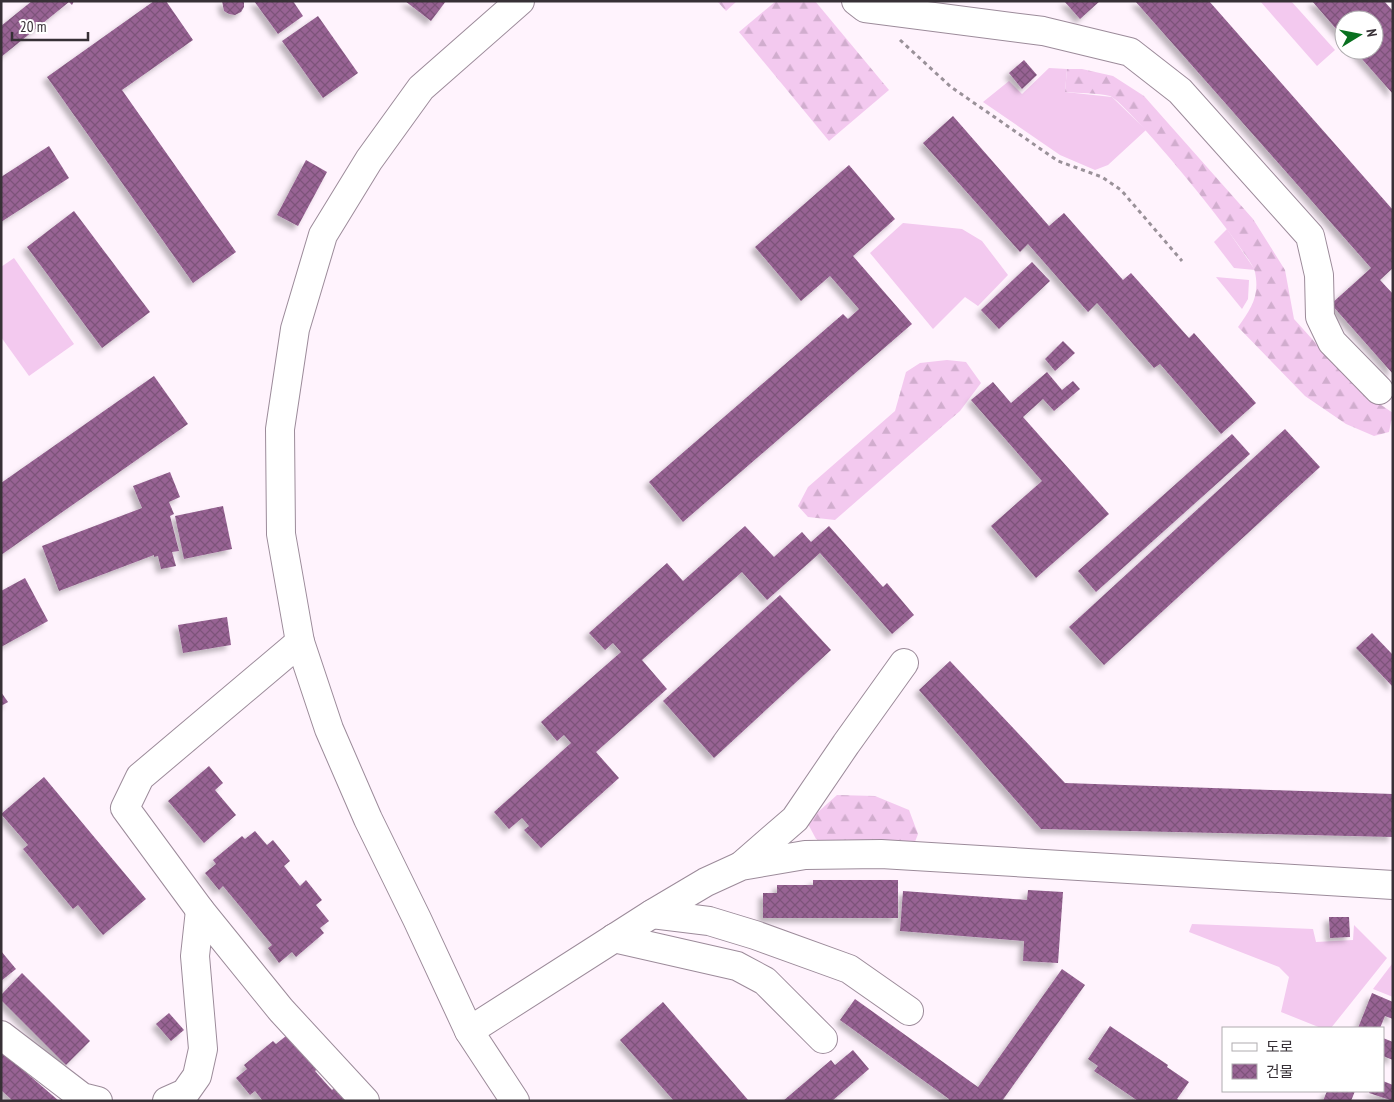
<svg xmlns="http://www.w3.org/2000/svg" width="1394" height="1102" font-family="'PT Sans Narrow','Noto Sans KR',sans-serif">
  <style>
    .grass { fill: #f3c9ef }
    .forest { fill: url(#forest-firs) }
    .building { fill: url(#building-cross-hatch); filter: url(#shadow) }
    .lines { fill: none; stroke-linecap: round; stroke-linejoin: round }
    .minor-casing { stroke: #9c8b9a; stroke-width: 30 }
    .path { stroke: #9a9199; stroke-width: 3; stroke-dasharray: 4 4; stroke-linecap: butt }
    .minor { stroke: #fff; stroke-width: 28 }
  </style>
  <defs>
    <pattern id="forest-firs" width="22" height="20" patternUnits="userSpaceOnUse" patternTransform="scale(1.25)"><rect width="22" height="20" fill="#f3c9ef"/><path d="M5 1l3.5 6h-7zM16 11l3.5 6h-7z" fill="#d1adce"/></pattern>
    <pattern id="building-cross-hatch" width="8" height="8" patternUnits="userSpaceOnUse" patternTransform="scale(1.25)"><rect width="8" height="8" fill="#986494"/><path d="M0 0l8 8M0 8l8-8" fill="none" stroke="#7d537a"/></pattern>
    <filter id="shadow"><feDropShadow dx="-4.5" dy="4.5" stdDeviation="2.5" flood-color="#0004"/></filter>
  </defs>
  <rect width="100%" height="100%" fill="#fff3fd"/>
  <g class="grass">
    <polygon points="1260,1 1291,1 1335,50 1317,66"/>
    <polygon points="1049,68 1067,69 1065,92 1112,97 1146,130 1108,165 1095,170 1060,155 983,102 1009,81 1022,94"/>
    <polygon points="903,223 962,229 982,241 1008,275 978,306 965,297 933,329 870,253"/>
    <polygon points="1227,229 1255,270 1234,268 1214,242"/>
    <polygon points="14,258 74,344 29,376 1,337 1,267"/>
    <polygon points="1216,277 1249,280 1248,299 1242,309"/>
    <polygon points="1192,924 1313,929 1316,942 1353,940 1354,925 1387,958 1331,1028 1321,1028 1281,1012 1289,977 1279,967 1189,932"/>
    <polygon points="1392,964 1393,965 1393,997 1373,989"/>
  </g>
  <g class="forest">
    <polygon points="717,1 737,1 726,11"/>
    <polygon points="776,1 815,1 889,90 829,141 739,32"/>
    <path d="M1067 69H1082L1113 76 1144 96 1253 219 1285 270 1294 319 1331 360 1365 394 1393 413 1389 432 1374 436 1346 424 1305 396 1238 327C1251 309 1260 296 1255 272 1251 253 1127 102 1110 96 1098 93 1078 93 1065 92Z"/>
    <polygon points="947,360 966,362 981,383 960,411 835,520 808,517 798,506 808,487 895,411 906,372 920,363"/>
    <polygon points="837,795 875,796 909,810 918,834 913,847 835,846 816,839 807,822"/>
  </g>
  <g class="building">
    <polygon points="32,1 74,1 72,5 69,2 1,57 1,26"/>
    <polygon points="154,1 166,1 193,40 122,90 236,252 193,283 47,77"/>
    <polygon points="222,1 244,1 244,7 241,12 235,15 229,14 224,11"/>
    <polygon points="254,1 293,1 303,16 278,34"/>
    <polygon points="405,1 446,1 431,21"/>
    <polygon points="1064,1 1100,1 1080,19"/>
    <polygon points="1135,1 1209,1 1393,210 1393,268 1380,280 1393,294 1393,374 1331,304 1371,268"/>
    <polygon points="1312,1 1384,1 1393,11 1393,94 1354,50 1374,50 1374,20 1344,20 1344,38"/>
    <polygon points="318,16 358,73 323,98 282,41"/>
    <polygon points="1024,60 1037,75 1022,89 1009,73"/>
    <polygon points="953,116 1049,226 1064,213 1123,280 1131,273 1189,338 1194,333 1256,403 1221,434 1160,364 1154,368 1097,303 1088,312 1028,244 1020,252 923,143"/>
    <polygon points="49,146 69,178 1,222 1,177"/>
    <polygon points="306,160 327,172 298,226 277,215"/>
    <polygon points="849,165 895,219 853,256 912,324 683,522 649,482 843,314 848,319 859,309 830,276 801,301 755,247"/>
    <polygon points="74,211 150,312 102,348 27,247"/>
    <polygon points="1032,262 1050,281 999,329 981,310"/>
    <polygon points="1063,341 1075,353 1055,371 1045,359"/>
    <polygon points="1047,372 1062,390 1073,381 1080,389 1054,411 1043,399 1023,417 1109,514 1036,578 991,526 1042,481 971,400 993,382 1011,403"/>
    <polygon points="154,376 188,424 1,555 1,483"/>
    <polygon points="1285,429 1320,467 1104,665 1069,627"/>
    <polygon points="1232,434 1250,454 1096,592 1078,571"/>
    <polygon points="170,472 180,497 169,502 174,514 170,516 179,551 172,552 176,566 161,569 158,556 154,557 154,555 59,591 42,546 142,508 133,486"/>
    <polygon points="223,506 232,549 184,559 175,516"/>
    <polygon points="745,526 774,557 802,532 811,542 829,526 883,587 887,583 914,615 892,634 820,553 767,600 742,572 642,660 667,689 596,752 619,778 541,848 524,830 529,826 522,818 509,829 494,812 571,743 564,735 557,741 541,722 621,652 613,643 605,650 589,633 667,563 683,581"/>
    <polygon points="25,578 48,621 1,647 1,591"/>
    <polygon points="780,595 831,650 714,758 663,701"/>
    <polygon points="227,617 231,645 183,653 178,625"/>
    <polygon points="1372,633 1393,655 1393,687 1356,648"/>
    <polygon points="950,661 1065,783 1393,794 1393,837 1041,829 919,690"/>
    <polygon points="1,692 8,702 1,706"/>
    <polygon points="209,766 223,783 215,790 236,815 204,843 168,801"/>
    <polygon points="44,777 146,899 103,935 78,905 73,909 23,849 28,845 1,814"/>
    <polygon points="255,831 267,845 273,840 290,861 284,866 300,886 306,880 322,900 316,905 329,921 320,928 324,933 296,957 292,952 279,963 268,948 272,945 223,886 219,890 205,873 216,864 213,860 242,836 245,839"/>
    <polygon points="813,880 898,880 898,918 763,918 763,893 777,893 777,885 813,885"/>
    <polygon points="1028,890 1063,892 1058,963 1023,961 1024,941 900,931 903,891 1027,900"/>
    <polygon points="1329,917 1349,917 1350,937 1330,938"/>
    <polygon points="1,951 16,969 1,981"/>
    <polygon points="1062,969 1085,985 1002,1101 948,1101 949,1099 840,1020 855,999 978,1087"/>
    <polygon points="22,973 90,1041 66,1065 1,1000 1,995"/>
    <polygon points="1372,993 1393,1002 1393,1019 1385,1016 1380,1028 1358,1028"/>
    <polygon points="663,1002 749,1101 674,1101 620,1040"/>
    <polygon points="169,1013 184,1030 171,1041 156,1024"/>
    <polygon points="1110,1026 1168,1065 1167,1067 1189,1082 1177,1099 1180,1101 1138,1101 1094,1071 1098,1066 1088,1059"/>
    <polygon points="286,1036 298,1050 304,1045 321,1066 315,1071 332,1090 338,1085 351,1101 263,1101 255,1091 250,1095 236,1078 247,1069 244,1065 273,1041 276,1044"/>
    <polygon points="1383,1038 1393,1042 1393,1060 1383,1056"/>
    <polygon points="853,1050 869,1069 832,1101 783,1101 831,1060 835,1065"/>
    <polygon points="1,1051 59,1101 13,1101 1,1090"/>
    <polygon points="1383,1081 1393,1085 1393,1101 1369,1093 1370,1091 1383,1091"/>
    <polygon points="1327,1091 1355,1091 1351,1101 1323,1101"/>
  </g>
  <g class="lines">
    <defs>
      <g id="minor">
        <polyline points="856,1 865,8 1043,31 1130,52 1180,91 1310,236 1319,275 1320,317 1332,342 1379,390"/>
        <polyline points="300,642 140,777 125,808 200,910 281,1010 365,1101"/>
        <polyline points="742,865 795,819 846,744 904,663"/>
        <polyline points="652,914 709,921 755,935 849,969 909,1011"/>
        <polyline points="614,938 737,966 765,981 823,1039"/>
        <polyline points="469,1031 652,914 706,882 741,866 805,855 881,854 1393,885"/>
        <polyline points="1,1035 82,1097 98,1101"/>
        <polyline points="167,1101 185,1093 197,1076 203,1049 195,956 200,910"/>
        <polyline points="515,1101 469,1031 417,919 368,819 329,729 300,642 281,534 280,429 295,329 323,235 369,160 421,88 520,1"/>
      </g>
    </defs>
    <use href="#minor" class="minor-casing"/>
    <polyline class="path" points="900,40 951,87 1058,161 1102,177 1121,190 1182,261"/>
    <use href="#minor" class="minor"/>
  </g>
  <rect width="1394" height="1102" fill="none" stroke="#373036" stroke-width="5"/>
  <rect x="1222" y="1027" width="162" height="65" fill="#ffffff" stroke="#afacaf"/>
  <rect x="1232" y="1043" width="25" height="8" fill="#ffffff" stroke="#afacaf"/>
  <text x="1266" y="1052" font-size="15" fill="#373036">도로</text>
  <rect x="1232" y="1064" width="25" height="15" fill="url(#building-cross-hatch)" stroke="#afacaf"/>
  <text x="1266" y="1077" font-size="15" fill="#373036">건물</text>
  <g transform="translate(1359 35) rotate(80)"><circle r="24" fill="#ffffff" stroke="#afacaf"/>
  <path d="M0-4L9 19L0 12L-9 19Z" fill="#09701f"/>
  <text y="-8" font-size="14" font-weight="bold" text-anchor="middle" fill="#373036">N</text>
  </g>
  <path d="M12 32v8h76v-8" fill="none" stroke="#373036" stroke-width="2.5"/>
  <text x="20" y="32" font-size="15" fill="#373036" stroke="#ffffff" stroke-width="4" paint-order="stroke">20 m</text>
</svg>
